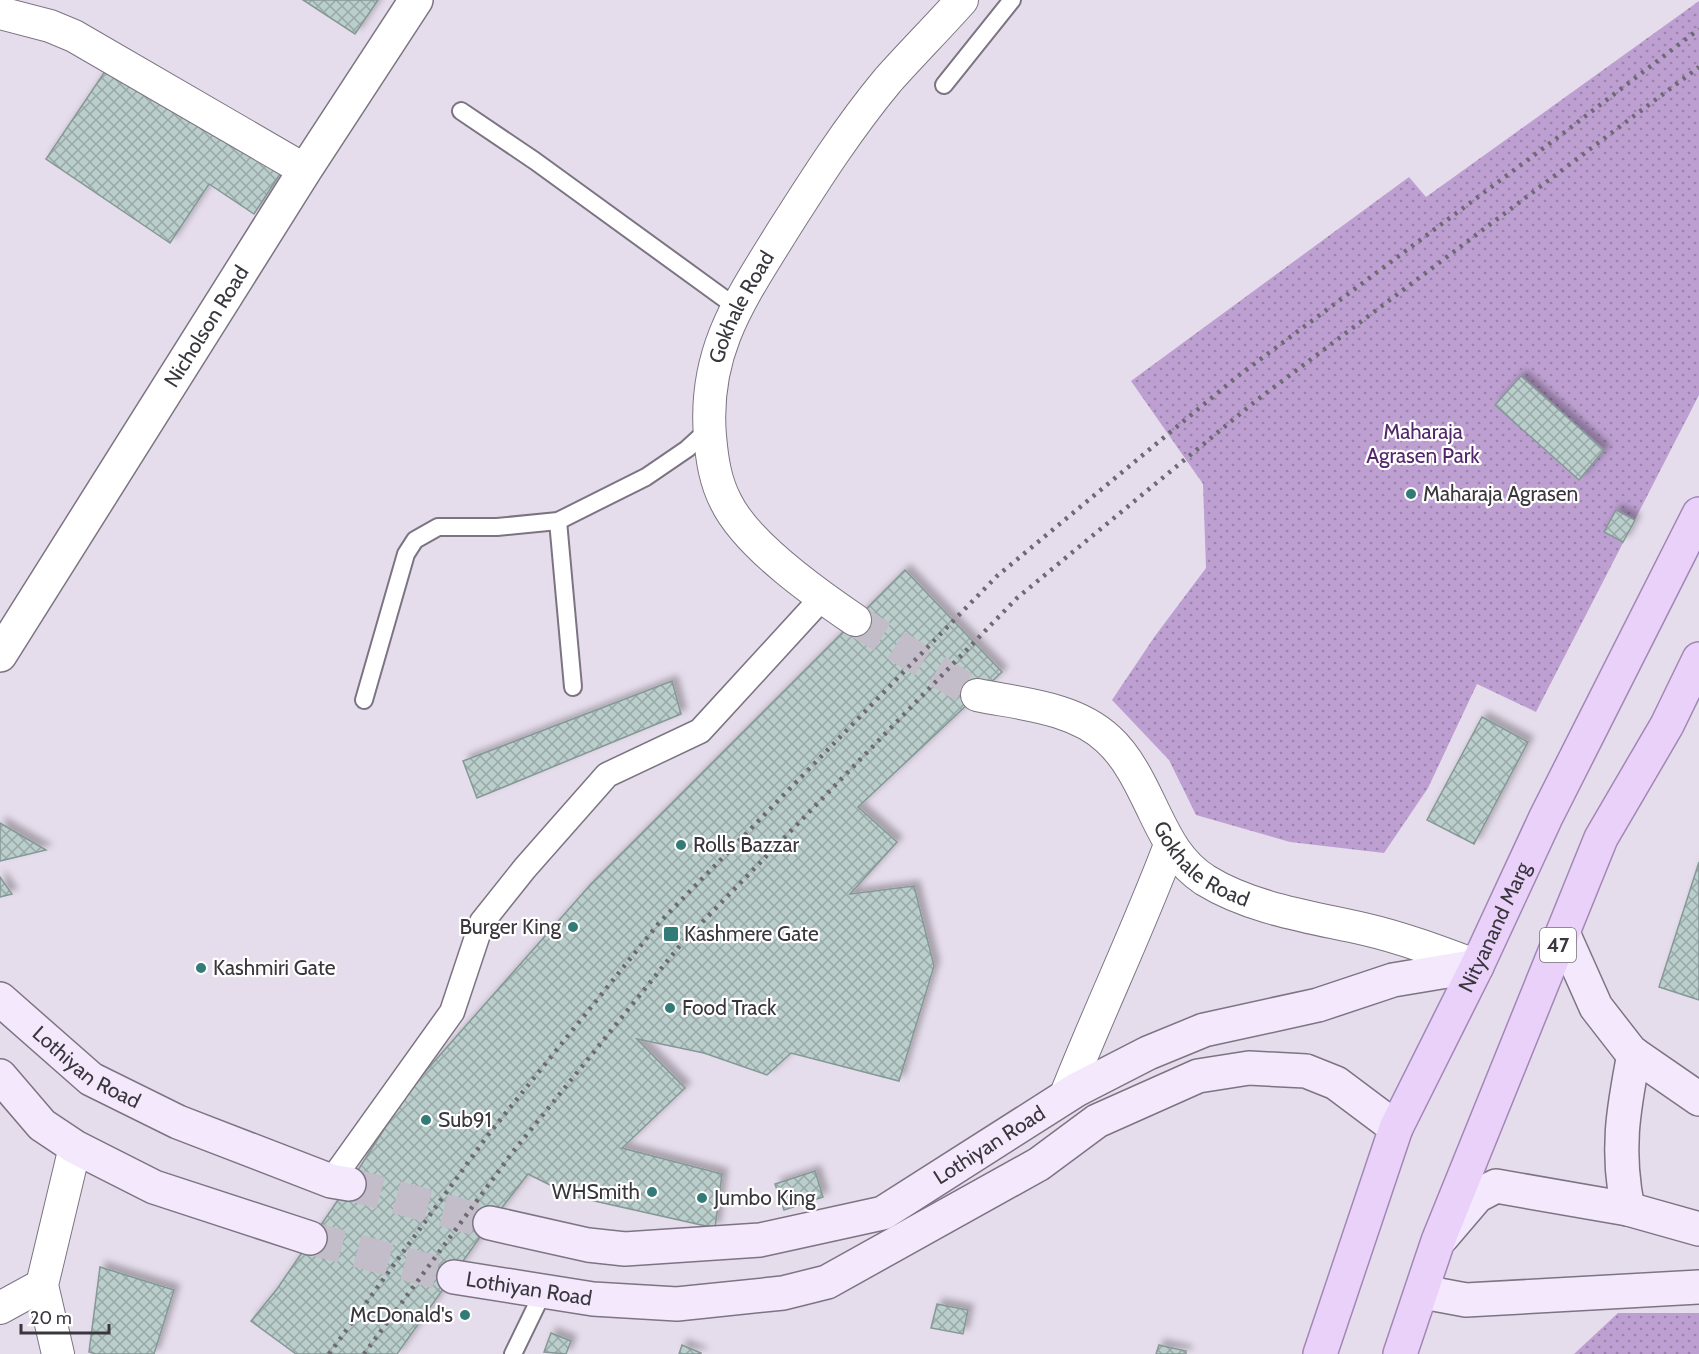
<svg xmlns="http://www.w3.org/2000/svg" width="1699" height="1354" font-family="Cabin,sans-serif">
  <style>
    .green { fill: url(#green-dots) }
    .building { fill: url(#building-cross-hatch); stroke: #859896; stroke-width: 1.5; filter: url(#shadow) }
    .lines { fill: none; stroke-linecap: round; stroke-linejoin: round }
    .minor-tunnel { stroke: #c3bcc9; stroke-width: 32; stroke-dasharray: 32 16; stroke-linecap: butt }
    .secondary-tunnel { stroke: #c3bcc9; stroke-width: 33; stroke-dasharray: 33 16; stroke-linecap: butt }
    .service-casing { stroke: #7c7482; stroke-width: 20 }
    .pedestrian-casing { stroke: #7c7482; stroke-width: 27 }
    .minor-casing { stroke: #7c7482; stroke-width: 34 }
    .tertiary-casing { stroke: #7c7482; stroke-width: 36 }
    .secondary-casing { stroke: #7c7482; stroke-width: 36 }
    .primary-casing { stroke: #a287b6; stroke-width: 36 }
    .service { stroke: #fff; stroke-width: 16 }
    .pedestrian { stroke: #fff; stroke-width: 24 }
    .minor { stroke: #fff; stroke-width: 32 }
    .tertiary { stroke: #fff; stroke-width: 33 }
    .secondary { stroke: #f4e8fd; stroke-width: 33 }
    .primary { stroke: #e9d1fa; stroke-width: 33 }
    .rail { stroke: #6e6972; stroke-width: 4.5; stroke-dasharray: 3 6; stroke-linecap: butt }
    .poi-dot { fill: #327b76; stroke: #fff; stroke-width: 2 }
    .labels { text-anchor: middle; stroke-width: 4.5; stroke-linejoin: round; paint-order: stroke }
    .shield { fill: #fff; stroke: #747276; stroke-width: 1.5 }
    .shield-label { font-size: 20px; font-weight: bold; fill: #39363c }
    .street-label { font-size: 21px; fill: #39363c; stroke: #fff }
    .park-label { font-size: 21px; fill: #53266c; stroke: #fff }
    .poi-label { font-size: 21px; fill: #39363c; stroke: #fff; text-anchor: start }
  </style>
  <defs>
    <pattern id="green-dots" width="8" height="8" patternUnits="userSpaceOnUse" patternTransform="scale(1.5)"><rect width="8" height="8" fill="#bda0d1"/><path d="M2 2h.1M6 6h.1" fill="none" stroke="#9b83ab" stroke-width="1.8" stroke-linecap="round"/></pattern>
    <pattern id="building-cross-hatch" width="8" height="8" patternUnits="userSpaceOnUse" patternTransform="scale(1.5)"><rect width="8" height="8" fill="#bacecc"/><path d="M0 0l8 8M0 8l8-8" fill="none" stroke="#98a8a7"/></pattern>
    <filter id="shadow"><feDropShadow dx="5.5" dy="-5.5" stdDeviation="3" flood-color="#0004"/></filter>
  </defs>
  <rect width="100%" height="100%" fill="#e6ddec"/>
  <g class="green">
    <polygon points="1699,1 1699,395 1536,712 1477,684 1428,788 1384,853 1290,842 1196,815 1169,760 1112,700 1155,636 1206,568 1203,484 1131,381 1409,177 1426,197"/>
    <polygon points="1618,1313 1699,1313 1699,1354 1574,1354"/>
  </g>
  <g class="building">
    <polygon points="303,0 378,0 355,34"/>
    <polygon points="112,61 280,174 254,214 209,184 170,243 46,159"/>
    <polygon points="1521,376 1604,450 1579,480 1495,405"/>
    <polygon points="1616,510 1635,520 1623,542 1604,532"/>
    <polygon points="905,570 1002,672 858,807 897,842 850,894 914,886 934,966 899,1081 791,1053 767,1075 704,1053 637,1039 685,1088 622,1148 722,1174 715,1228 572,1196 528,1174 490,1223 397,1354 296,1354 251,1321 277,1289 349,1184 410,1089 591,884"/>
    <polygon points="672,681 681,714 477,798 463,761"/>
    <polygon points="1482,717 1528,742 1474,844 1427,820"/>
    <polygon points="0,823 46,850 0,861"/>
    <polygon points="1699,862 1699,1000 1659,987"/>
    <polygon points="0,877 12,894 0,897"/>
    <polygon points="815,1171 823,1197 784,1210 775,1184"/>
    <polygon points="100,1267 174,1290 154,1354 96,1354 89,1352"/>
    <polygon points="937,1304 968,1310 963,1334 931,1328"/>
    <polygon points="551,1333 571,1341 566,1354 544,1352"/>
    <polygon points="682,1345 701,1353 701,1354 679,1354"/>
    <polygon points="1159,1345 1186,1351 1186,1354 1156,1354"/>
  </g>
  <g class="lines">
    <polyline class="minor-tunnel" points="855,620 977,695"/>
    <g class="secondary-tunnel">
      <polyline points="349,1184 490,1223"/>
      <polyline points="310,1238 454,1277"/>
    </g>
    <defs>
      <g id="service">
        <polyline points="944,85 1012,0"/>
        <polyline points="461,111 535,161 736,307"/>
        <polyline points="558,521 573,687"/>
        <polyline points="364,700 406,554 415,540 438,527 497,527 558,521 646,477 687,449 709,429"/>
        <polyline points="513,1354 544,1290"/>
      </g>
      <polyline id="pedestrian" points="331,1181 452,1012 482,922 525,868 607,775 700,731 822,598"/>
      <g id="minor">
        <polyline points="0,13 50,26 74,36 305,170"/>
        <path id="s1" d="M855 620C815 593 747 545 726 502 715 481 712 459 710 436 703 352 740 300 782 232 815 180 848 128 888 80 912 53 938 27 962 0"/>
        <path id="s2" d="M977 695C1020 704 1074 707 1108 739 1129 758 1142 787 1154 812 1167 839 1179 863 1205 880 1252 909 1311 917 1364 929 1403 938 1440 952 1477 966"/>
        <path d="M1065 1097C1098 1013 1138 930 1170 845"/>
        <polyline points="0,1308 42,1285"/>
        <polyline points="58,1354 42,1285 75,1147"/>
      </g>
      <g id="tertiary">
        <path id="s3" d="M0 655 305 170 416 0"/>
      </g>
      <g id="secondary">
        <polyline points="1563,933 1596,1007 1631,1052 1699,1099"/>
        <path id="s4" d="M0 999 91 1079 178 1122 331 1181 349 1184"/>
        <polyline points="0,1076 42,1125 75,1147 154,1187 310,1238"/>
        <path d="M1628 1209C1616 1151 1623 1111 1634 1054"/>
        <path id="s5" d="M490 1223 588 1245 625 1249 760 1240 883 1213 1076 1090 1148 1053 1204 1030 1318 1005 1393 980 1477 966"/>
        <polyline points="1442,1237 1477,1196 1496,1186 1628,1209 1699,1229"/>
        <path id="s6" d="M454 1277 593 1299 677 1304 783 1293 827 1282 1039 1164 1097 1121 1198 1076 1249 1068 1306 1071 1336 1083 1396 1128"/>
        <polyline points="1423,1292 1466,1300 1699,1287"/>
      </g>
      <g id="primary">
        <path id="s7" d="M1320 1354 1396 1128 1477 966 1546 817 1699 514"/>
        <polyline points="1400,1354 1438,1241 1601,838 1667,725 1699,659"/>
      </g>
    </defs>
    <use href="#service" class="service-casing"/>
    <use href="#pedestrian" class="pedestrian-casing"/>
    <use href="#minor" class="minor-casing"/>
    <use href="#tertiary" class="tertiary-casing"/>
    <use href="#secondary" class="secondary-casing"/>
    <use href="#primary" class="primary-casing"/>
    <use href="#service" class="service"/>
    <use href="#pedestrian" class="pedestrian"/>
    <use href="#minor" class="minor"/>
    <use href="#tertiary" class="tertiary"/>
    <use href="#secondary" class="secondary"/>
    <use href="#primary" class="primary"/>
    <g class="rail">
      <polyline points="329,1354 488,1135 659,923 997,576 1238,376 1557,138 1699,29"/>
      <polyline points="364,1354 512,1153 682,943 1017,598 1257,400 1699,67"/>
    </g>
  </g>
  <g class="poi-dot">
    <circle cx="1411" cy="494" r="6"/>
    <circle cx="681" cy="845" r="6"/>
    <circle cx="573" cy="927" r="6"/>
    <rect x="663" y="926" width="16" height="16" rx="3"/>
    <circle cx="201" cy="968" r="6"/>
    <circle cx="670" cy="1008" r="6"/>
    <circle cx="426" cy="1120" r="6"/>
    <circle cx="652" cy="1192" r="6"/>
    <circle cx="702" cy="1198" r="6"/>
    <circle cx="465" cy="1315" r="6"/>
  </g>
  <g class="labels">
    <rect class="shield" x="1540" y="928" width="36" height="34" rx="4.5"/>
    <g class="shield-label">
      <text x="1558" y="952">47</text>
    </g>
    <g class="street-label">
      <text dy="7" stroke="none"><textPath href="#s1" startOffset="380">Gokhale Road</textPath></text>
      <text dy="7" stroke="none"><textPath href="#s3" startOffset="388">Nicholson Road</textPath></text>
      <text dy="7" stroke="none"><textPath href="#s2" startOffset="300">Gokhale Road</textPath></text>
      <text dy="7" stroke="none"><textPath href="#s7" startOffset="462">Nityanand Marg</textPath></text>
      <text dy="7" stroke="none"><textPath href="#s4" startOffset="111">Lothiyan Road</textPath></text>
      <text dy="7" stroke="none"><textPath href="#s5" startOffset="525">Lothiyan Road</textPath></text>
      <text dy="7" stroke="none"><textPath href="#s6" startOffset="76">Lothiyan Road</textPath></text>
    </g>
    <g class="park-label">
      <text x="1423" y="439">Maharaja<tspan x="1423" dy="24">Agrasen Park</tspan></text>
    </g>
    <g class="poi-label">
      <text x="1423" y="501">Maharaja Agrasen</text>
      <text x="693" y="852">Rolls Bazzar</text>
      <text x="561" y="934" text-anchor="end">Burger King</text>
      <text x="684" y="941">Kashmere Gate</text>
      <text x="213" y="975">Kashmiri Gate</text>
      <text x="682" y="1015">Food Track</text>
      <text x="438" y="1127">Sub91</text>
      <text x="640" y="1199" text-anchor="end">WHSmith</text>
      <text x="714" y="1205">Jumbo King</text>
      <text x="453" y="1322" text-anchor="end">McDonald's</text>
    </g>
  </g>
  <path d="M21 1324v9h88v-9" fill="none" stroke="#39363c" stroke-width="3"/>
  <text x="30" y="1324" font-size="18" fill="#39363c" stroke="#ffffff" stroke-width="4.5" paint-order="stroke">20 m</text>
</svg>
